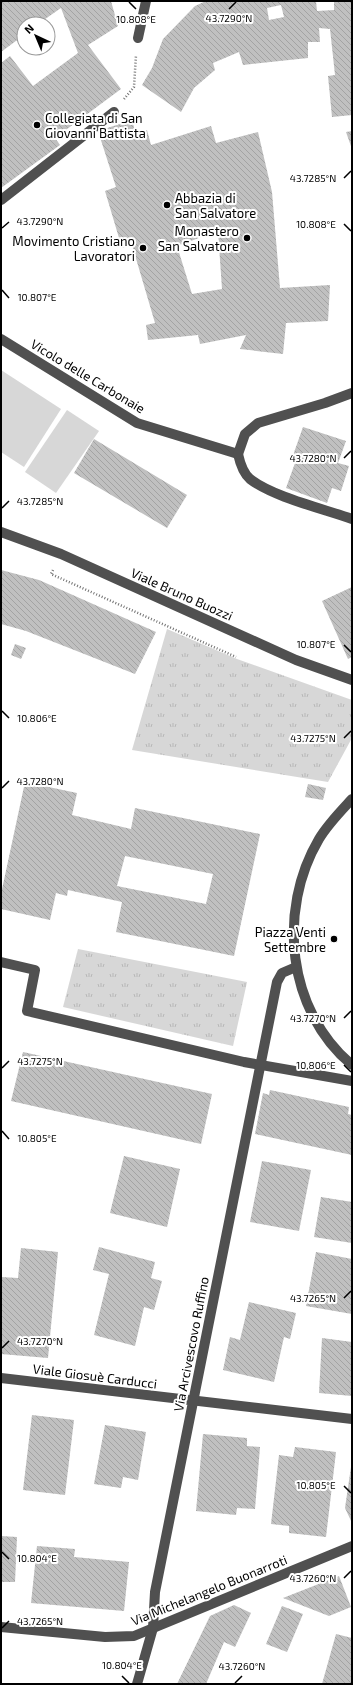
<svg xmlns="http://www.w3.org/2000/svg" width="353" height="1685" font-family="'Exo 2',sans-serif">
  <style>
    .grass { fill: url(#grass-tufts) }
    .garden { fill: #d7d7d7 }
    .building { fill: url(#building-back-hatch); fill-rule: evenodd }
    .lines { fill: none; stroke-linecap: round; stroke-linejoin: round }
    .path { stroke: #727272; stroke-width: 2.5; stroke-dasharray: 1 2; stroke-linecap: butt }
    .minor { stroke: #505050; stroke-width: 10 }
    .ticks { fill: none; stroke: #000; stroke-width: 1.5 }
    .poi-dot { fill: #000; stroke: #fff; stroke-width: 1.5 }
    .labels { text-anchor: middle; stroke-width: 4; stroke-linejoin: round; paint-order: stroke }
    .poi-label { font-size: 13px; fill: #000; stroke: #fff; text-anchor: end }
    .street-label { font-size: 13px; fill: #000; stroke: #fff }
    .ticks-label { font-size: 10px; text-anchor: middle; fill: #000; stroke: #fff; stroke-width: 4; stroke-linejoin: round; paint-order: stroke }
  </style>
  <defs>
    <pattern id="grass-tufts" width="24" height="20" patternUnits="userSpaceOnUse"><rect width="24" height="20" fill="#d7d7d7"/><path d="M3 7l-1-3M5 7V3M7 7l1-3M15 17l-1-3M17 17v-4M19 17l1-3" fill="none" stroke="#b7b7b7"/></pattern>
    <pattern id="building-back-hatch" width="6" height="6" patternUnits="userSpaceOnUse"><rect width="6" height="6" fill="#c0c0c0"/><path d="M-1 5l2 2M0 0l6 6M5-1l2 2" fill="none" stroke="#a3a3a3"/></pattern>
  </defs>
  <rect width="100%" height="100%" fill="#fff"/>
  <g class="grass">
    <polygon points="167,629 237,659 352,700 352,738 328,782 132,750"/>
    <polygon points="78,949 247,982 233,1046 63,1007"/>
  </g>
  <g class="garden">
    <polygon points="1,370 61,409 24,467 1,452"/>
    <polygon points="67,410 99,431 56,493 25,472"/>
  </g>
  <g class="building">
    <polygon points="1,1 111,1 118,26 88,45 121,89 55,138 60,145 1,188 1,63 10,56 33,86 78,53 61,8 38,24 24,24 24,35 1,52"/>
    <path d="M206 1H316L317 11 334 10V1H352V115L332 117 328 76 335 75 330 29 319 28 320 42H308V58L243 65 239 52 213 63 215 70 194 88 181 112 142 85 152 68 163 39 195 6ZM281 5 284 17 269 20 267 8Z"/>
    <path d="M132 120 136 134 147 130 151 145 211 126 216 143 258 132 272 192 280 288 330 285 328 321 286 323 283 354 240 349 246 335 200 344 198 335 148 340 146 325 155 323 132 245 122 248 105 191 116 187 98 131ZM218 231 222 289 192 294 177 246Z"/>
    <polygon points="352,131 352,149 346,132"/>
    <polygon points="303,427 346,441 338,463 349,466 341,491 332,488 327,503 286,488 295,463 291,461"/>
    <polygon points="94,439 187,495 167,528 74,473"/>
    <polygon points="1,570 39,580 156,632 135,674 26,631 1,624"/>
    <polygon points="352,587 352,657 348,659 322,601"/>
    <polygon points="15,644 26,648 21,659 11,655"/>
    <path d="M25 782 77 793 72 815 131 829 135 808 260 834 234 956 116 932 122 902 68 890 67 896 56 893 50 920 1 909V894ZM125 856 213 874 206 904 117 886Z"/>
    <polygon points="308,784 326,788 323,800 305,797"/>
    <polygon points="23,1052 212,1094 201,1144 11,1101"/>
    <polygon points="270,1090 349,1107 348,1114 352,1115 352,1155 255,1134 263,1093 269,1095"/>
    <polygon points="124,1156 180,1169 167,1227 110,1213"/>
    <polygon points="262,1161 311,1170 299,1231 250,1222"/>
    <polygon points="321,1197 352,1202 352,1243 314,1237"/>
    <polygon points="99,1247 155,1262 151,1278 162,1281 154,1310 144,1307 135,1346 94,1335 109,1274 93,1270"/>
    <polygon points="21,1248 58,1252 48,1358 1,1354 1,1277 18,1278"/>
    <polygon points="316,1252 352,1259 352,1314 306,1306"/>
    <polygon points="249,1302 296,1313 290,1339 284,1337 274,1382 223,1370 230,1337 240,1340"/>
    <polygon points="322,1338 352,1342 352,1396 319,1393"/>
    <polygon points="32,1415 74,1420 65,1495 23,1490"/>
    <polygon points="105,1425 146,1432 138,1480 123,1477 121,1488 94,1484"/>
    <polygon points="203,1434 247,1438 247,1446 260,1447 255,1509 237,1508 236,1515 196,1511"/>
    <polygon points="295,1447 336,1452 326,1537 289,1533 289,1526 271,1524 279,1455 293,1457"/>
    <polygon points="351,1467 352,1467 352,1523 345,1508"/>
    <polygon points="1,1536 17,1537 15,1582 1,1582"/>
    <polygon points="37,1546 75,1549 74,1557 129,1562 124,1611 31,1603"/>
    <polygon points="339,1576 351,1607 329,1616 283,1598"/>
    <polygon points="234,1605 251,1613 235,1647 224,1642 206,1684 177,1684 210,1616"/>
    <polygon points="282,1606 303,1614 287,1652 266,1644"/>
    <polygon points="336,1634 352,1638 352,1684 322,1684"/>
  </g>
  <g class="lines">
    <g class="path">
      <polyline points="124,99 134,87 136,55"/>
      <polyline points="53,570 51,574 236,657"/>
    </g>
    <g class="minor">
      <polyline points="138,38 146,1"/>
      <polyline points="1,200 114,112"/>
      <polyline points="1,339 137,423 238,454"/>
      <path d="M238 454C240 463 243 473 250 479 273 497 324 509 352 519"/>
      <polyline points="238,454 245,434 258,423 325,403 352,393"/>
      <polyline points="1,532 61,554 296,660 352,680"/>
      <path d="M352 799C340 812 328 824 319 839 277 910 287 1011 352 1065"/>
      <polyline points="1,962 35,970 27,1011 244,1062 352,1081"/>
      <polyline points="1,1378 352,1419"/>
      <polyline points="1,1627 105,1637 134,1636 352,1546"/>
      <polyline points="137,1684 153,1628 155,1592 277,982 282,973 296,967"/>
    </g>
  </g>
  <path class="ticks" d="M129 2 136 9M229 9 236 2M344 178 351 171M344 224 351 231M2 228 9 222M2 290 9 298M344 458 351 451M2 508 9 501M344 645 351 652M2 711 9 718M344 738 351 731M2 788 9 781M344 1018 351 1011M344 1065 351 1072M2 1068 9 1061M2 1131 9 1139M344 1298 351 1291M2 1348 9 1341M344 1486 351 1493M2 1552 9 1559M344 1578 351 1571M2 1628 9 1621M122 1676 129 1683M235 1683 242 1676"/>
  <g class="poi-dot">
    <circle cx="37" cy="125" r="4"/>
    <circle cx="167" cy="205" r="4"/>
    <circle cx="247" cy="238" r="4"/>
    <circle cx="143" cy="248" r="4"/>
    <circle cx="334" cy="939" r="4"/>
  </g>
  <g class="labels">
    <g class="poi-label">
      <text x="45" y="123" text-anchor="start">Collegiata di San<tspan x="45" dy="15">Giovanni Battista</tspan></text>
      <text x="175" y="203" text-anchor="start">Abbazia di<tspan x="175" dy="15">San Salvatore</tspan></text>
      <text x="239" y="236">Monastero<tspan x="239" dy="15">San Salvatore</tspan></text>
      <text x="135" y="246">Movimento Cristiano<tspan x="135" dy="15">Lavoratori</tspan></text>
      <text x="326" y="937">Piazza Venti<tspan x="326" dy="15">Settembre</tspan></text>
    </g>
    <g class="street-label">
      <text transform="translate(88 376) rotate(31)" y="5">Vicolo delle Carbonaie</text>
      <text transform="translate(182 594) rotate(24)" y="5">Viale Bruno Buozzi</text>
      <text transform="translate(191 1344) rotate(-79)" y="5">Via Arcivescovo Ruffino</text>
      <text transform="translate(95 1376) rotate(7)" y="5">Viale Giosuè Carducci</text>
      <text transform="translate(209 1590) rotate(-22)" y="5">Via Michelangelo Buonarroti</text>
    </g>
  </g>
  <g class="ticks-label">
    <text x="229" y="22">43.7290°N</text>
    <text x="136" y="23">10.808°E</text>
    <text x="313" y="182">43.7285°N</text>
    <text x="40" y="225">43.7290°N</text>
    <text x="316" y="228">10.808°E</text>
    <text x="37" y="301">10.807°E</text>
    <text x="313" y="462">43.7280°N</text>
    <text x="40" y="505">43.7285°N</text>
    <text x="316" y="648">10.807°E</text>
    <text x="37" y="722">10.806°E</text>
    <text x="313" y="742">43.7275°N</text>
    <text x="40" y="785">43.7280°N</text>
    <text x="313" y="1022">43.7270°N</text>
    <text x="40" y="1065">43.7275°N</text>
    <text x="316" y="1069">10.806°E</text>
    <text x="37" y="1142">10.805°E</text>
    <text x="313" y="1302">43.7265°N</text>
    <text x="40" y="1345">43.7270°N</text>
    <text x="316" y="1489">10.805°E</text>
    <text x="37" y="1562">10.804°E</text>
    <text x="313" y="1582">43.7260°N</text>
    <text x="40" y="1625">43.7265°N</text>
    <text x="122" y="1669">10.804°E</text>
    <text x="242" y="1670">43.7260°N</text>
  </g>
  <rect width="353" height="1685" fill="none" stroke="#000000" stroke-width="4"/>
  <g transform="translate(36 36) rotate(316)"><circle r="19" fill="#ffffff" stroke="#999999"/>
  <path d="M0-3L7 15L0 10L-7 15Z" fill="#000000"/>
  <text y="-6" font-size="11" font-weight="bold" text-anchor="middle" fill="#000000">N</text>
  </g>
</svg>
